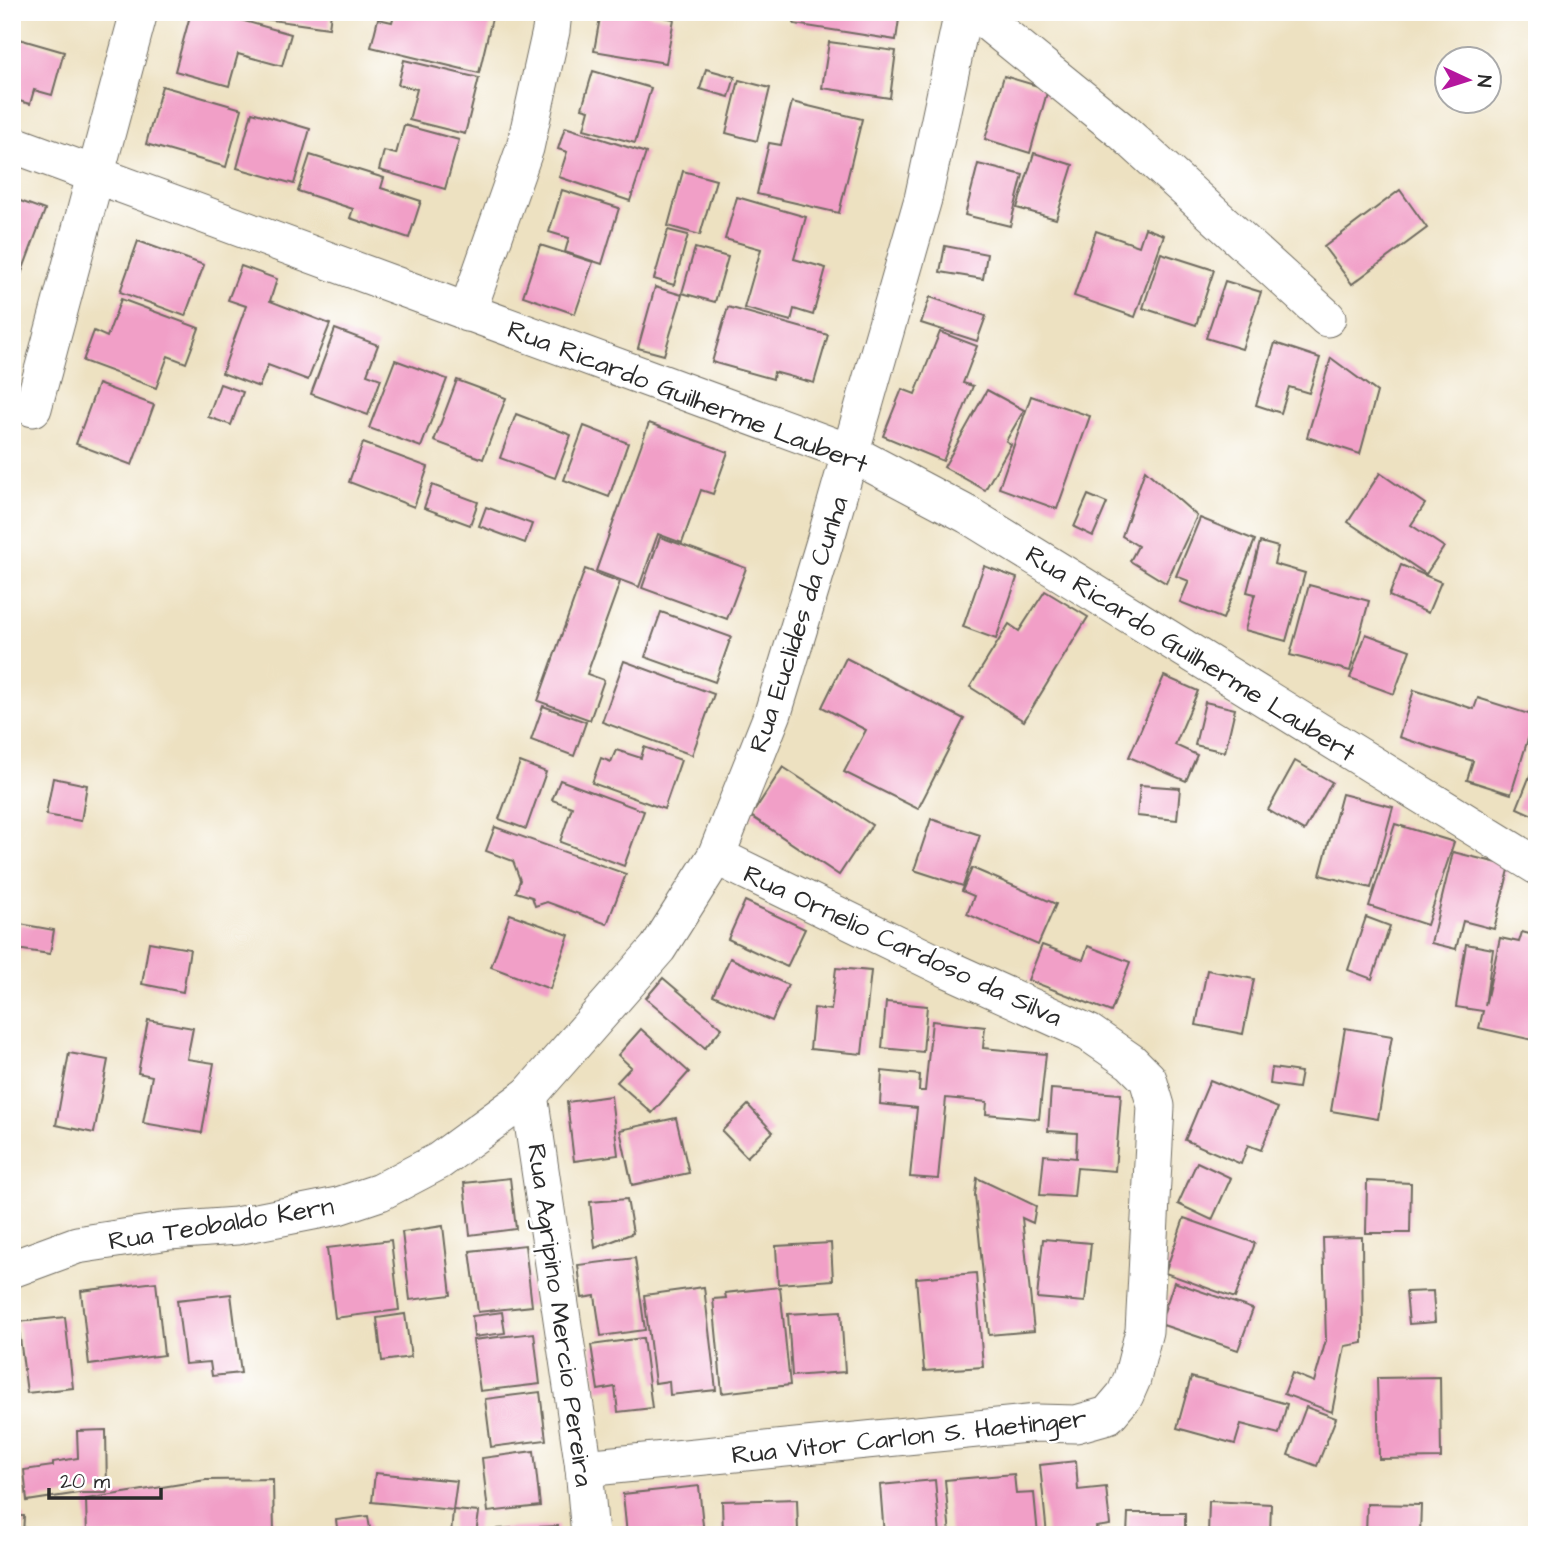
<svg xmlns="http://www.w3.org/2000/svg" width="1549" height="1547" font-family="'Architects Daughter',sans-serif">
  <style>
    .building { fill: #f19fc7 }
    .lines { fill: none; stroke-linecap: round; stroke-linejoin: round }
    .minor-casing { stroke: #6f6b60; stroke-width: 39 }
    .minor { stroke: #fff; stroke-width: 37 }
    .labels { text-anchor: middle; stroke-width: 5; stroke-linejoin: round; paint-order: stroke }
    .street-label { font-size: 26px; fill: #2b2b2b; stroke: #fff }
  </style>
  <rect width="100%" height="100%" fill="#fff"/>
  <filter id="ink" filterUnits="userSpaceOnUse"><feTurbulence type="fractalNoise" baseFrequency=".0143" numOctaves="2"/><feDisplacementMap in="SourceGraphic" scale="14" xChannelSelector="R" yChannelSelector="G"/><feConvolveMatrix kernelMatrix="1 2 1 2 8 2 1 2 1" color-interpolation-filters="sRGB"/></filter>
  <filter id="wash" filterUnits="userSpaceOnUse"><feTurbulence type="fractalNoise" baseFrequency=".00686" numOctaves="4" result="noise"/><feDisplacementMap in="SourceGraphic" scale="28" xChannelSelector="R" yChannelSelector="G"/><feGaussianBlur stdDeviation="1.57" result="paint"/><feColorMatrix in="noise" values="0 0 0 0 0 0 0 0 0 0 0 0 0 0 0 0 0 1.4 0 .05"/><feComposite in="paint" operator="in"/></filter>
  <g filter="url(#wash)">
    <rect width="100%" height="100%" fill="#ede1c1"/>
    <g id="blocks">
      <g class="building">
        <polygon points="191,12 212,12 291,34 282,66 238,54 229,86 175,71"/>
        <polygon points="265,12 331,12 329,28 264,19"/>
        <polygon points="395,12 468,12 492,18 479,73 371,47 378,19 392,22"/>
        <polygon points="601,12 636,12 674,19 666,63 594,51"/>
        <polygon points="796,12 900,12 896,40 794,24"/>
        <polygon points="12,37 64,52 52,95 34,90 30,104 12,99"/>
        <polygon points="829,42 896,51 890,98 822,88"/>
        <polygon points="404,60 479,78 465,134 409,120 417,89 398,85"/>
        <polygon points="706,69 735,77 729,97 700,89"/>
        <polygon points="593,71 651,88 635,143 584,129 589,110 582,108"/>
        <polygon points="1004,76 1048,89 1030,153 985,139"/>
        <polygon points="739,80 770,88 757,141 726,133"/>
        <polygon points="162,86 242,109 226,167 146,144"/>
        <polygon points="792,102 862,119 839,213 757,194 769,143 781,145"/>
        <polygon points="252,112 310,129 294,184 237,168"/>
        <polygon points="404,125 459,140 445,189 379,170 384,151 396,154"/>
        <polygon points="565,127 646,153 630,201 559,177 567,152 558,149"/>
        <polygon points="1034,153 1073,165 1056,219 1017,208"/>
        <polygon points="310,155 384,178 381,188 421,201 409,238 350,218 353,209 298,191"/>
        <polygon points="978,164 1023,175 1010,226 965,215"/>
        <polygon points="683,171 716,180 700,235 668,226"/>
        <polygon points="562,190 619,208 602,264 565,252 569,238 549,232"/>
        <polygon points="1400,190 1427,228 1352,284 1324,247"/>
        <polygon points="737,197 806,217 794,259 826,268 813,315 794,309 791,321 744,308 761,249 725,239"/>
        <polygon points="12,198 45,210 17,285 12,284"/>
        <polygon points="1145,228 1164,235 1135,317 1074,296 1096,231 1139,246"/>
        <polygon points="668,230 688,235 674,285 654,279"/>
        <polygon points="138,241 204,265 185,316 120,292"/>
        <polygon points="540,245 593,262 575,314 523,296"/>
        <polygon points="945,246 987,254 983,279 940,272"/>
        <polygon points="695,248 728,257 715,302 682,293"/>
        <polygon points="1161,253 1214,270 1196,325 1143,308"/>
        <polygon points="241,266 277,279 270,301 330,324 308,380 268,365 259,387 222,373 246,306 228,300"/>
        <polygon points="1225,281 1261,292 1242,349 1206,338"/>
        <polygon points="655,287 682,295 664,355 638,348"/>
        <polygon points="930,297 986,316 977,341 921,323"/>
        <polygon points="121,299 199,328 186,363 168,356 156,388 83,361 94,331 107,337"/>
        <polygon points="728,307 828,335 814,383 774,372 773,379 712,362"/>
        <polygon points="335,329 378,345 367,374 381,379 368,415 311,394"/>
        <polygon points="940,332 977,346 963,383 973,386 943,461 883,436 902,389 915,394"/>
        <polygon points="1275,343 1320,358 1309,393 1289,387 1281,413 1256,405"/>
        <polygon points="1331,358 1377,392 1360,454 1307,437"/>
        <polygon points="395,360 447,379 421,447 369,428"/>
        <polygon points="457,380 506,398 483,459 434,441"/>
        <polygon points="98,384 154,405 132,465 76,444"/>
        <polygon points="220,384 243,392 231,425 208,417"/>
        <polygon points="987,390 1024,410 1006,441 1011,444 985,490 944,467"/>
        <polygon points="1031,396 1090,416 1057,509 999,488"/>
        <polygon points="516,414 571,435 555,478 500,458"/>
        <polygon points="649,423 728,452 713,494 701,490 682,543 658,534 639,587 596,571"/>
        <polygon points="584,426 628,443 609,497 564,480"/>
        <polygon points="363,443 428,467 414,507 349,482"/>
        <polygon points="1145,470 1197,516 1166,583 1130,561 1138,546 1122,536"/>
        <polygon points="1380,473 1425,504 1411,525 1444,547 1426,574 1348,522"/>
        <polygon points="432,485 478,502 470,525 424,508"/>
        <polygon points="1088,495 1107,503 1093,536 1074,527"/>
        <polygon points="486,507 532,524 525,543 479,526"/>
        <polygon points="1200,518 1255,540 1223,619 1180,602 1189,581 1176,576"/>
        <polygon points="660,537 746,568 727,619 642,588"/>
        <polygon points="1260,542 1278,547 1274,564 1305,573 1286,641 1245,630 1255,594 1247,592"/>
        <polygon points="1401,565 1441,582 1428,613 1389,596"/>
        <polygon points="984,566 1017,578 996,639 963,627"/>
        <polygon points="585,569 620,582 587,674 604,680 590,720 538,701"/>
        <polygon points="1309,585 1369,601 1350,671 1290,655"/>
        <polygon points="1045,591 1088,617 1024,721 970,687 1009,624 1019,631"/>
        <polygon points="661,612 731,637 715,682 645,657"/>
        <polygon points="1366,634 1410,650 1394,694 1350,678"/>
        <polygon points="846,658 964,719 918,809 844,772 866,730 822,707"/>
        <polygon points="624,661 714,694 692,755 602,722"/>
        <polygon points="1164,676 1198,691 1175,745 1197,755 1186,781 1129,757"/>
        <polygon points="1414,690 1474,709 1478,698 1535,716 1511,794 1467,780 1473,761 1399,737"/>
        <polygon points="1205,702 1235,709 1225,752 1195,745"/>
        <polygon points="543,706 586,722 574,756 531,740"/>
        <polygon points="644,747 681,760 664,809 592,783 601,758 611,762 616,750 641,758"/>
        <polygon points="1537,758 1537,817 1517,808"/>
        <polygon points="1295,761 1332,782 1304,831 1268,810"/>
        <polygon points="520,762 546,772 526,829 499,819"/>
        <polygon points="783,767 872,825 839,875 751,816"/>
        <polygon points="53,778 87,785 81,821 46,815"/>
        <polygon points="560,780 644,811 624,866 560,842 572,807 552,800"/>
        <polygon points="1140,785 1180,788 1177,820 1137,816"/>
        <polygon points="1342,794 1393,807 1371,888 1320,875"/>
        <polygon points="931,819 980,835 963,886 914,870"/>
        <polygon points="1395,824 1454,842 1427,925 1369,906"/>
        <polygon points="495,827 626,874 607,924 547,902 535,906 532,897 516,892 520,880 513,861 486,851"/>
        <polygon points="1453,852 1510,866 1494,929 1463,921 1456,949 1431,943"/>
        <polygon points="972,868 1056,904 1038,945 967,914 974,896 962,891"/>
        <polygon points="745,901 805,929 787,967 728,939"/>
        <polygon points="510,914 569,935 550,989 491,967"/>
        <polygon points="1366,917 1390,926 1372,979 1348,970"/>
        <polygon points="20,924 54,930 50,954 16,949"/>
        <polygon points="1522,932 1537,936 1537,1041 1479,1028 1483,1011 1456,1007 1466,944 1493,949 1485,1006 1500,938 1519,942"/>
        <polygon points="149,942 190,949 183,992 142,984"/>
        <polygon points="1042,945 1083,960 1088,946 1130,962 1111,1012 1028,980"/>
        <polygon points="730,958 788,985 772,1021 713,995"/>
        <polygon points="836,968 871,971 862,1054 810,1049 814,1008 831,1010"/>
        <polygon points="1207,970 1254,979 1243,1034 1196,1025"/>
        <polygon points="663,978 722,1028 705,1048 646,998"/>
        <polygon points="886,1002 927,1006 923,1052 882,1048"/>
        <polygon points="148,1020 193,1028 187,1059 214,1063 202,1133 143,1123 152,1076 138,1073"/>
        <polygon points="932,1021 985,1027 983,1048 1046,1054 1039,1119 986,1114 987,1102 946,1098 938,1179 910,1177 917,1108 880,1104 882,1071 920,1075 919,1091 925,1091"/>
        <polygon points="1345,1028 1392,1036 1378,1119 1331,1111"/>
        <polygon points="641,1029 689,1072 652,1113 617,1082 631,1067 618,1055"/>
        <polygon points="69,1053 108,1060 94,1133 56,1125"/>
        <polygon points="1272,1068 1301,1072 1298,1088 1270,1084"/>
        <polygon points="1210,1080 1278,1108 1261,1150 1248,1145 1241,1164 1185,1140"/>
        <polygon points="1051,1089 1121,1094 1115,1171 1077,1168 1074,1197 1040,1195 1044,1155 1076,1158 1077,1133 1048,1131"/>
        <polygon points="611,1096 618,1155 574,1161 567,1102"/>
        <polygon points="748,1105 773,1132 747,1157 722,1131"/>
        <polygon points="676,1118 689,1173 632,1185 620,1130"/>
        <polygon points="1197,1162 1231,1178 1212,1220 1178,1204"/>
        <polygon points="510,1178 516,1229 470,1235 464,1183"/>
        <polygon points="977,1178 1036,1206 1033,1223 1022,1218 1034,1331 989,1335 975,1195"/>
        <polygon points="1367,1181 1411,1183 1410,1233 1366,1233"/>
        <polygon points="627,1199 633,1233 595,1248 590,1202"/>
        <polygon points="1184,1218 1255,1243 1235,1298 1165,1273"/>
        <polygon points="443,1226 451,1295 410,1300 402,1232"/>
        <polygon points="1362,1237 1363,1343 1345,1346 1332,1412 1284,1394 1292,1373 1314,1382 1326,1340 1323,1238"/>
        <polygon points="1043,1239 1091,1243 1085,1302 1037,1298"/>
        <polygon points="391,1240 399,1310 335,1318 327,1248"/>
        <polygon points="831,1243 833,1280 778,1284 776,1246"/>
        <polygon points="525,1245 532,1306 478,1312 470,1251"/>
        <polygon points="635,1258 645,1330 601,1336 595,1296 582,1298 578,1265"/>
        <polygon points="976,1273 983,1367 924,1371 916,1278"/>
        <polygon points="156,1282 164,1355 89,1365 81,1291"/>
        <polygon points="1174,1282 1253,1309 1238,1350 1160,1324"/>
        <polygon points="704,1287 716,1390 670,1395 669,1381 655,1383 644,1295"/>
        <polygon points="780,1287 790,1385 722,1393 713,1299 726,1298 725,1293"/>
        <polygon points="1433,1291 1435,1322 1409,1324 1406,1292"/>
        <polygon points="231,1294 241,1373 212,1376 210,1362 185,1364 177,1300"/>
        <polygon points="841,1311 845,1372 792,1376 788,1314"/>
        <polygon points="502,1312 505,1333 474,1337 472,1316"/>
        <polygon points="405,1314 411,1357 382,1361 377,1318"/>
        <polygon points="65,1317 73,1388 27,1393 18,1322"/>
        <polygon points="534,1333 540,1384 480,1391 473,1340"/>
        <polygon points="643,1338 652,1408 618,1412 615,1387 598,1390 591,1345"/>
        <polygon points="1191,1377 1287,1404 1279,1434 1241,1424 1235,1444 1177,1428"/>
        <polygon points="1440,1377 1441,1458 1379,1459 1377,1378"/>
        <polygon points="540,1392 546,1440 491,1447 485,1399"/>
        <polygon points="1306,1407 1336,1418 1317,1466 1288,1455"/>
        <polygon points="106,1430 107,1493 79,1493 27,1501 24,1470 53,1466 53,1462 78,1458 77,1431"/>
        <polygon points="534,1451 540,1506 488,1512 482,1458"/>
        <polygon points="1076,1461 1078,1490 1106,1487 1110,1525 1096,1527 1097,1535 1047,1535 1040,1465"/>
        <polygon points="375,1473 457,1481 453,1510 372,1502"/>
        <polygon points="1014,1474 1016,1494 1034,1493 1038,1535 950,1535 945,1480"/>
        <polygon points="273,1479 274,1535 87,1535 86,1499 206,1480"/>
        <polygon points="935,1480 940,1535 884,1535 880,1485"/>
        <polygon points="699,1486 704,1535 627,1535 623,1494"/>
        <polygon points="797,1499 798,1531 764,1532 764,1535 723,1535 722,1501"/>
        <polygon points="1209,1501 1271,1504 1270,1535 1208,1535"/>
        <polygon points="1367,1504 1421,1505 1420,1535 1366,1535"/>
        <polygon points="453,1510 479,1512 476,1535 451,1535"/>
        <polygon points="1128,1513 1185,1513 1185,1535 1127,1535"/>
        <polygon points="12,1516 24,1516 23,1535 12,1535"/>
        <polygon points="368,1516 371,1535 338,1535 336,1520"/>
        <polygon points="558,1526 558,1535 498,1535 497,1529"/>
      </g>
    </g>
  </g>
  <g filter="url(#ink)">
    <use href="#blocks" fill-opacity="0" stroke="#6f6b60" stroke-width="2"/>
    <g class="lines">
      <defs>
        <g id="minor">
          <polyline points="975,12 1123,132 1327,318"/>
          <polyline points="12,144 851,453 968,515 1537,866"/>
          <polyline points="467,313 525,148 551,31 553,12"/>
          <polyline points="33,408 139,12"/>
          <polyline points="529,1095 584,1468 590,1535"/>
          <polyline points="12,1269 77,1245 169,1231 236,1226 338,1206 380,1192 439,1161 529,1095 658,948 716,856 773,713 824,545 923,199 963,12"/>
          <polyline points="584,1468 1037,1423 1076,1424 1108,1415 1125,1395 1132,1379 1144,1331 1156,1106 1148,1079 1131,1062 1089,1033 950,970 716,856"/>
        </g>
      </defs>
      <use href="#minor" class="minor-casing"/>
      <use href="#minor" class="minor"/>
    </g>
  </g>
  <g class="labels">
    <g class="street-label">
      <text transform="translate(688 396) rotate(21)" y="9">Rua Ricardo Guilherme Laubert</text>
      <text transform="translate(798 624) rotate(-72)" y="9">Rua Euclides da Cunha</text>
      <text transform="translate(1191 653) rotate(32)" y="9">Rua Ricardo Guilherme Laubert</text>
      <text transform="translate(903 945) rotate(25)" y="9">Rua Ornelio Cardoso da Silva</text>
      <text transform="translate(221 1223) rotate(-9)" y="9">Rua Teobaldo Kern</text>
      <text transform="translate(561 1315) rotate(82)" y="9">Rua Agripino Mercio Pereira</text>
      <text transform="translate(909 1436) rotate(-6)" y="9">Rua Vitor Carlon S. Haetinger</text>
    </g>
  </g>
  <rect width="1549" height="1547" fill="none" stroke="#fff" stroke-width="42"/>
  <g transform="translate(1468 80) rotate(94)"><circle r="33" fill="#ffffff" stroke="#aaaaaa" stroke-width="2"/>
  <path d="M0-5L12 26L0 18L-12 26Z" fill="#b5179e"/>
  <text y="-10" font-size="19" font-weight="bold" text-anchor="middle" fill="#2b2b2b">N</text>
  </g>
  <path d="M49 1488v10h112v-10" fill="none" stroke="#2b2b2b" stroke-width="3.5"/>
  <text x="60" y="1488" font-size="21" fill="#2b2b2b" stroke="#ffffff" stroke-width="5" paint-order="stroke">20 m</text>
</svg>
